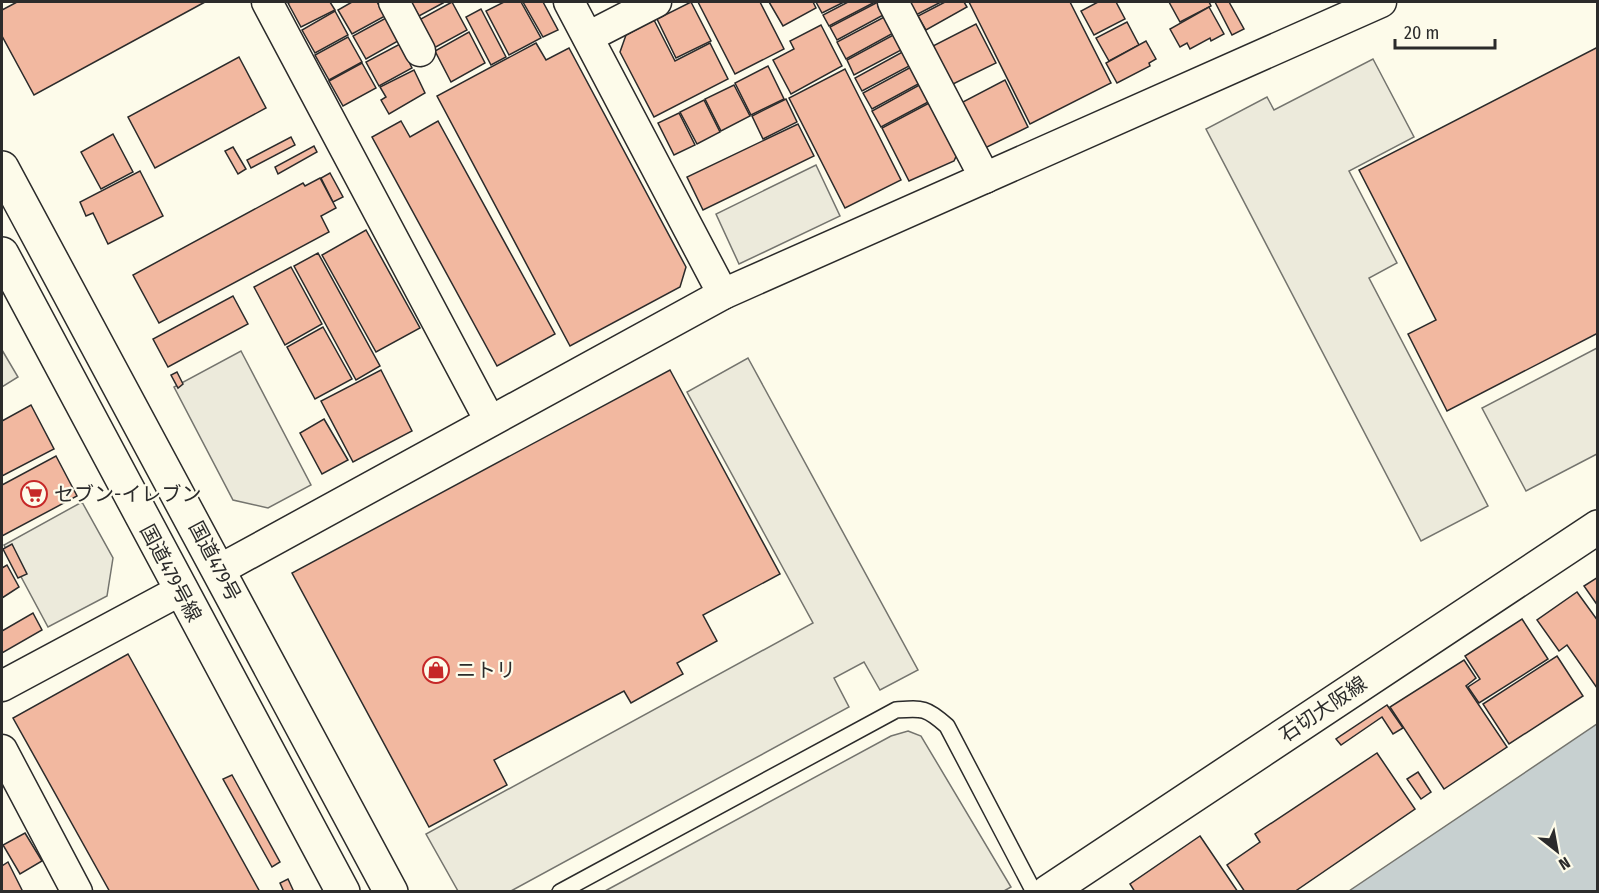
<svg xmlns="http://www.w3.org/2000/svg" width="1599" height="893" font-family="'Fira Sans Condensed','Noto Sans JP',sans-serif">
  <style>
    .parking { fill: #eceadb; stroke: #74746e; stroke-width: 1.5 }
    .water { fill: #c7d0d0; stroke: #74746e; stroke-width: 1.5 }
    .building { fill: #f2b8a0; stroke: #2b2b2b; stroke-width: 1.5 }
    .lines { fill: none; stroke-linecap: round; stroke-linejoin: round }
    .lane-casing { stroke: #2b2b2b; stroke-width: 18 }
    .street-casing { stroke: #2b2b2b; stroke-width: 33 }
    .secondary-casing { stroke: #2b2b2b; stroke-width: 36 }
    .highway-casing { stroke: #2b2b2b; stroke-width: 36 }
    .lane { stroke: #fdfbea; stroke-width: 15 }
    .street { stroke: #fdfbea; stroke-width: 30 }
    .secondary { stroke: #fdfbea; stroke-width: 33 }
    .highway { stroke: #fdfbea; stroke-width: 33 }
    .labels { text-anchor: middle; stroke-width: 4.5; stroke-linejoin: round; paint-order: stroke }
    .poi-label { font-size: 20px; fill: #2b2b2b; stroke: #fdfbea; text-anchor: start }
    .street-label { font-size: 20px; fill: #2b2b2b; stroke: #fdfbea }
  </style>
  <rect width="100%" height="100%" fill="#fdfbea"/>
  <g class="parking">
    <polygon points="1373,59 1414,137 1349,171 1397,263 1369,278 1488,506 1421,541 1206,129 1267,97 1274,110"/>
    <polygon points="816,165 840,216 739,264 716,214"/>
    <polygon points="1597,348 1597,454 1526,491 1482,408"/>
    <polygon points="2,350 18,377 2,387"/>
    <polygon points="241,351 311,485 268,508 233,500 174,387"/>
    <polygon points="748,358 918,670 880,690 864,662 834,678 849,707 511,891 458,891 426,834 813,623 687,392"/>
    <polygon points="82,502 113,558 107,596 48,627 4,545"/>
    <polygon points="908,731 921,736 1011,887 1004,891 605,891 891,736"/>
  </g>
  <polygon class="water" points="1597,724 1597,891 1349,891"/>
  <g class="building">
    <polygon points="17,2 205,2 34,95 2,36 2,10"/>
    <polygon points="291,2 330,2 335,10 301,27 288,3"/>
    <polygon points="352,2 377,2 385,16 352,34 338,10"/>
    <polygon points="411,2 442,2 443,3 419,16"/>
    <polygon points="452,2 467,30 434,48 419,20"/>
    <polygon points="504,2 521,2 541,38 509,55 486,11"/>
    <polygon points="523,2 543,2 558,30 543,37"/>
    <polygon points="691,2 711,41 676,58 657,19"/>
    <polygon points="698,2 760,2 784,49 735,74"/>
    <polygon points="769,2 813,2 816,8 783,26"/>
    <polygon points="816,2 844,2 822,13"/>
    <polygon points="848,2 875,2 829,26 823,15"/>
    <polygon points="878,2 887,13 837,40 830,27"/>
    <polygon points="907,2 941,2 914,16"/>
    <polygon points="945,2 964,2 967,7 926,30 918,16"/>
    <polygon points="969,2 1070,2 1111,83 1030,124"/>
    <polygon points="1098,2 1116,2 1125,19 1094,35 1081,11"/>
    <polygon points="1169,2 1209,2 1211,6 1180,22"/>
    <polygon points="1215,2 1229,2 1244,29 1232,35"/>
    <polygon points="1209,7 1224,34 1211,41 1210,38 1190,49 1187,43 1180,47 1170,29"/>
    <polygon points="481,9 506,57 491,65 466,17"/>
    <polygon points="335,11 348,35 315,53 302,30"/>
    <polygon points="888,15 897,31 846,59 837,42"/>
    <polygon points="386,18 398,41 366,59 353,36"/>
    <polygon points="654,20 675,61 710,43 728,79 654,117 620,52 626,35"/>
    <polygon points="1127,22 1139,45 1109,61 1096,38"/>
    <polygon points="976,24 996,63 951,85 931,47"/>
    <polygon points="821,25 842,66 791,94 773,60 794,49 790,41"/>
    <polygon points="469,32 485,63 451,82 435,51"/>
    <polygon points="897,33 905,48 854,75 847,60"/>
    <polygon points="348,37 362,62 329,80 315,55"/>
    <polygon points="1146,41 1156,59 1149,63 1150,66 1117,83 1106,63"/>
    <polygon points="536,43 546,60 569,48 686,267 680,287 570,346 437,96"/>
    <polygon points="400,44 412,68 379,86 366,62"/>
    <polygon points="1598,47 1598,333 1447,411 1408,334 1436,320 1359,170"/>
    <polygon points="906,50 913,64 862,91 855,78"/>
    <polygon points="239,57 266,108 155,168 128,117"/>
    <polygon points="362,63 376,88 343,106 329,81"/>
    <polygon points="768,66 784,99 751,115 735,83"/>
    <polygon points="913,66 922,82 872,109 863,93"/>
    <polygon points="845,69 901,180 845,208 789,98"/>
    <polygon points="414,70 425,93 389,114 381,100 386,97 380,87"/>
    <polygon points="1005,80 1028,127 987,147 979,145 959,104"/>
    <polygon points="923,83 932,100 881,127 872,111"/>
    <polygon points="734,85 750,116 721,131 705,99"/>
    <polygon points="786,99 797,122 763,139 752,116"/>
    <polygon points="704,100 720,132 697,144 680,112"/>
    <polygon points="931,102 958,152 954,161 909,181 882,128"/>
    <polygon points="679,113 695,145 674,155 658,123"/>
    <polygon points="401,121 410,137 438,121 555,334 497,366 372,137"/>
    <polygon points="798,124 814,156 703,210 687,177"/>
    <polygon points="113,134 133,172 101,189 81,152"/>
    <polygon points="291,137 295,145 251,168 247,160"/>
    <polygon points="314,146 317,152 278,174 275,167"/>
    <polygon points="233,147 246,169 238,174 225,151"/>
    <polygon points="140,171 163,216 108,244 93,213 86,216 80,202"/>
    <polygon points="330,173 343,197 333,202 321,178"/>
    <polygon points="320,178 336,208 321,216 329,232 159,323 133,275 303,183 305,186"/>
    <polygon points="366,230 420,328 376,352 322,255"/>
    <polygon points="318,253 380,366 356,380 294,266"/>
    <polygon points="291,267 322,324 285,345 254,287"/>
    <polygon points="233,296 248,324 168,367 153,339"/>
    <polygon points="323,327 352,379 315,399 287,347"/>
    <polygon points="381,370 412,431 353,462 321,401"/>
    <polygon points="670,370 780,574 703,615 717,641 677,663 683,674 631,703 624,691 494,760 507,785 429,827 292,573"/>
    <polygon points="177,372 183,384 178,388 171,375"/>
    <polygon points="31,405 54,449 2,476 2,421"/>
    <polygon points="324,419 348,460 322,474 300,433"/>
    <polygon points="56,456 77,496 2,536 2,485"/>
    <polygon points="12,544 27,574 18,578 3,549"/>
    <polygon points="7,565 19,587 2,598 2,568"/>
    <polygon points="1598,577 1598,606 1584,586"/>
    <polygon points="1577,592 1598,621 1597,688 1567,645 1559,651 1537,620"/>
    <polygon points="33,613 42,630 2,653 2,631"/>
    <polygon points="1522,619 1548,659 1479,703 1468,687 1480,679 1465,656"/>
    <polygon points="128,654 260,892 110,892 13,718"/>
    <polygon points="1557,656 1583,696 1509,744 1483,704"/>
    <polygon points="1464,660 1476,678 1466,686 1507,747 1444,789 1390,707"/>
    <polygon points="1387,705 1403,728 1393,734 1382,717 1341,745 1336,739"/>
    <polygon points="1377,753 1415,809 1294,892 1245,892 1227,865 1260,842 1255,834"/>
    <polygon points="1418,772 1431,792 1421,799 1407,779"/>
    <polygon points="232,775 280,862 272,867 223,779"/>
    <polygon points="25,833 42,861 20,874 3,845"/>
    <polygon points="1200,836 1238,892 1135,892 1130,884"/>
    <polygon points="8,862 23,892 2,892 2,866"/>
    <polygon points="288,879 294,892 284,892 280,883"/>
  </g>
  <g class="lines">
    <defs>
      <path id="lane" d="M560 892 896 710C922 708 926 707 947 726L1034 892"/>
      <g id="street">
        <polyline points="267,2 490,421"/>
        <polyline points="394,2 420,51"/>
        <polyline points="569,2 723,294"/>
        <polyline points="893,2 985,178"/>
        <polyline points="588,37 656,2"/>
        <polyline points="219,570 723,294 1381,2"/>
        <polyline points="2,686 181,590"/>
        <polyline points="2,750 77,892"/>
      </g>
      <polyline id="secondary" points="1048,892 1598,527"/>
      <g id="highway">
        <polyline points="2,168 391,892"/>
        <polyline points="2,254 343,892"/>
      </g>
    </defs>
    <use href="#lane" class="lane-casing"/>
    <use href="#street" class="street-casing"/>
    <use href="#secondary" class="secondary-casing"/>
    <use href="#highway" class="highway-casing"/>
    <use href="#lane" class="lane"/>
    <use href="#street" class="street"/>
    <use href="#secondary" class="secondary"/>
    <use href="#highway" class="highway"/>
  </g>
  <defs>
    <symbol id="supermarket-ring" viewBox="-11 -11 22 22"><circle r="9.5" fill="#fdfbea" stroke="#c62828" stroke-width="1.5"/><path d="M-6-5.5h2.5l.6 2H6L4.5 2H-2.5L-4.4-4H-6ZM-1.5 3.2a1.3 1.3 0 1 0 .1 0ZM3 3.2a1.3 1.3 0 1 0 .1 0Z" fill="#c62828"/></symbol>
    <symbol id="shop-ring" viewBox="-11 -11 22 22"><circle r="9.5" fill="#fdfbea" stroke="#c62828" stroke-width="1.5"/><path d="M-5-2.5h2.3a2.7 3.5 0 0 1 5.4 0H5L5.5 6h-11ZM-1.5-2.5h3a1.5 2.3 0 0 0-3 0Z" fill="#c62828"/></symbol>
  </defs>
  <g fill-rule="evenodd">
    <use href="#supermarket-ring" x="19" y="479" width="30" height="30"/>
    <use href="#shop-ring" x="421" y="655" width="30" height="30"/>
  </g>
  <g class="labels">
    <g class="poi-label">
      <text x="54" y="501">セブン-イレブン</text>
      <text x="456" y="677">ニトリ</text>
    </g>
    <g class="street-label">
      <text transform="translate(215 561) rotate(62)" y="7">国道479号</text>
      <text transform="translate(171 573) rotate(62)" y="7">国道479号線</text>
      <text transform="translate(1323 709) rotate(-34)" y="7">石切大阪線</text>
    </g>
  </g>
  <rect width="1599" height="893" fill="none" stroke="#2b2b2b" stroke-width="6"/>
  <g transform="translate(1557 851) rotate(149)" stroke="#fdfbea" stroke-width="4.5" paint-order="stroke">
  <path d="M0-4.5L10 22L0 15L-10 22Z" fill="#2b2b2b"/>
  <text y="-9" font-size="16" font-weight="bold" text-anchor="middle" fill="#2b2b2b">N</text>
  </g>
  <path d="M1395 39v9h100v-9" fill="none" stroke="#2b2b2b" stroke-width="3"/>
  <text x="1404" y="39" font-size="18" fill="#2b2b2b" stroke="#fdfbea" stroke-width="4.5" paint-order="stroke">20 m</text>
</svg>
